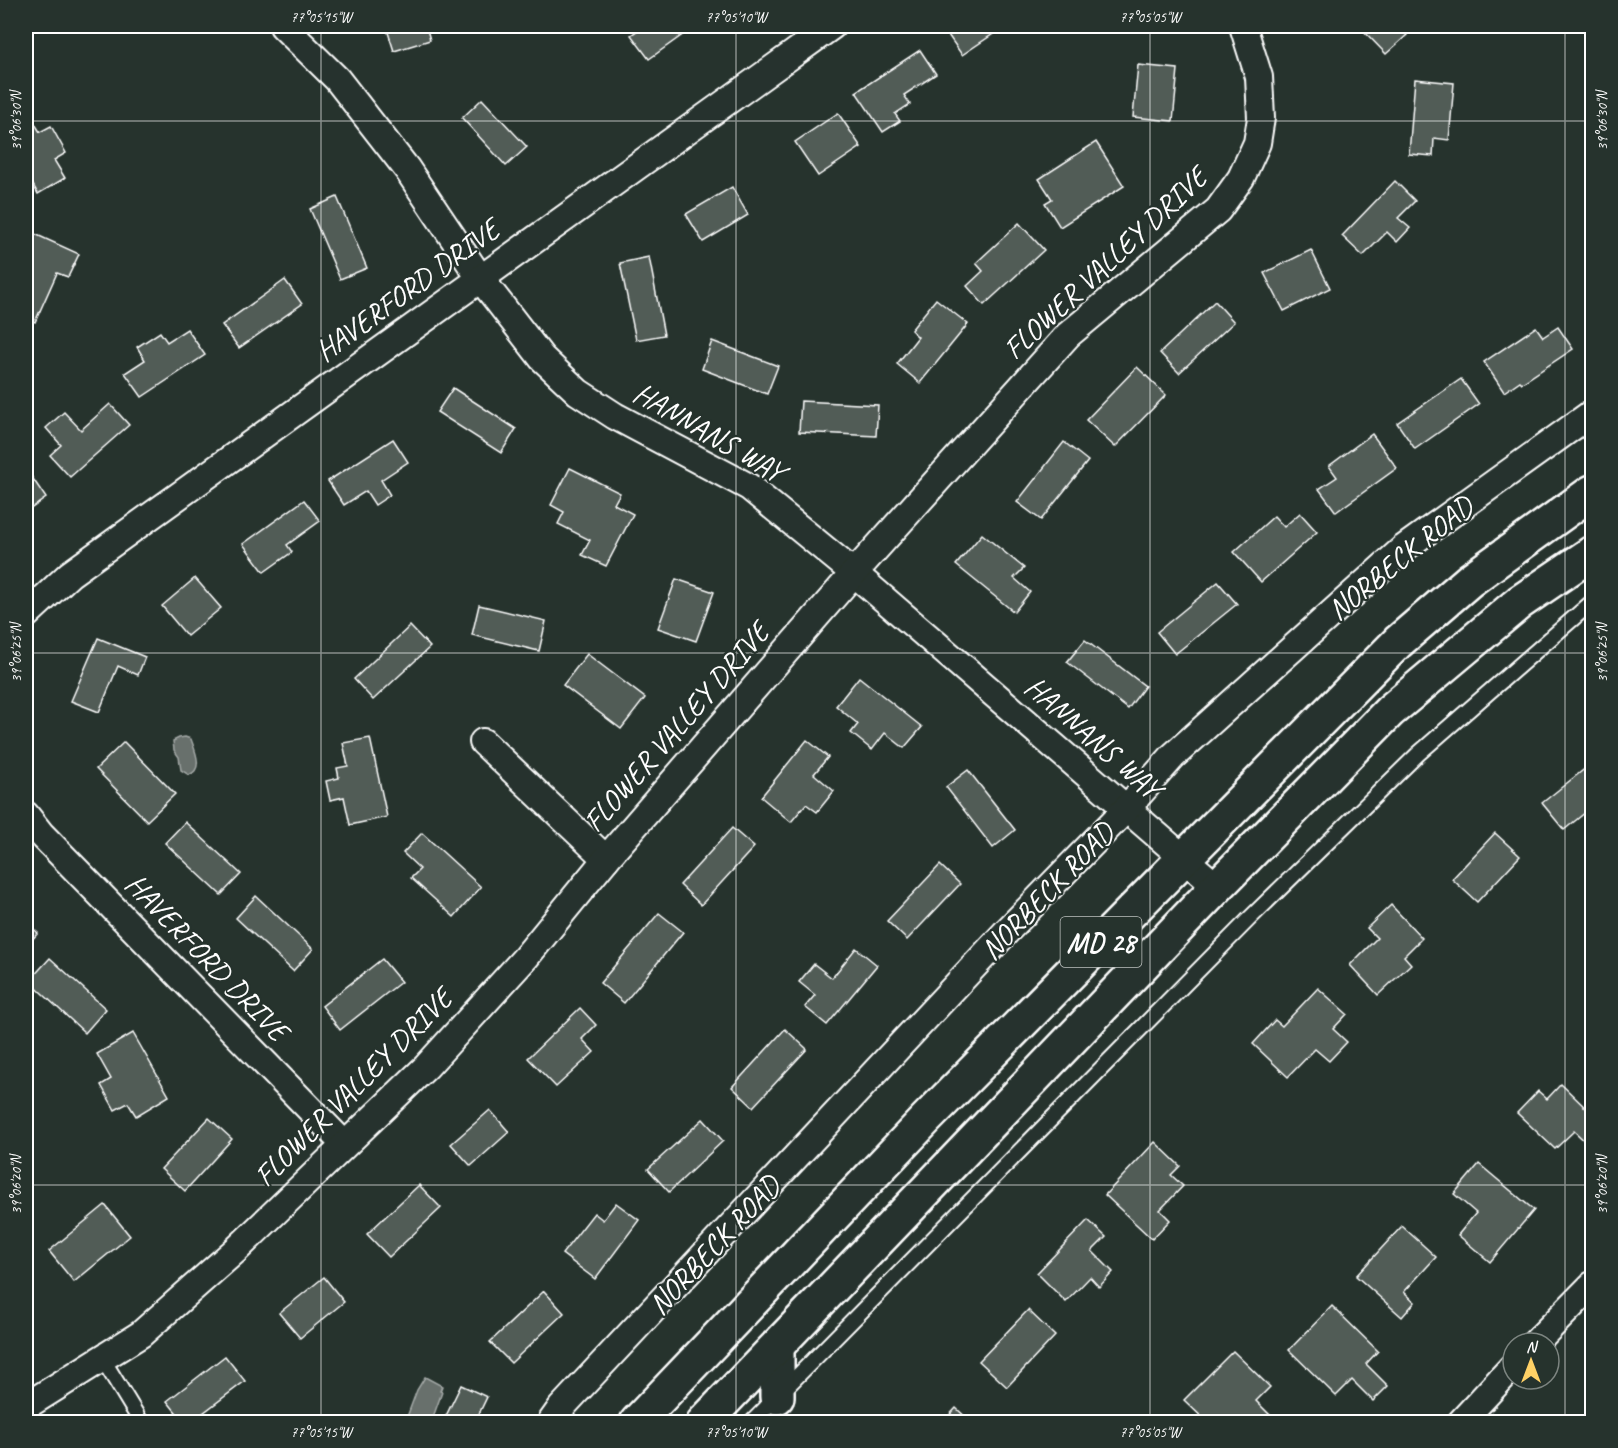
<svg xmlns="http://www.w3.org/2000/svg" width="1618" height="1448" font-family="Caveat,sans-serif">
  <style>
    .water { fill: #67706c; stroke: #a4a9a7; stroke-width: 1.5 }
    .building { fill: #515c57; stroke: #fff; stroke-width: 1.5 }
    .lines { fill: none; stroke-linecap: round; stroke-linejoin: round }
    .lane-casing { stroke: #fff; stroke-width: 18 }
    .street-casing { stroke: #fff; stroke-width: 30 }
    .primary-casing { stroke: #fff; stroke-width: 38 }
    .lane { stroke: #26332d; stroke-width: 14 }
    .street { stroke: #26332d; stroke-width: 26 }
    .primary { stroke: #26332d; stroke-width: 33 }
    .ticks { fill: none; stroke: #fff; stroke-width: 1.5; stroke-opacity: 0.45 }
    .labels { text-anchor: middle; stroke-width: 4.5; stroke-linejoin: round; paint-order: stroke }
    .shield { fill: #26332d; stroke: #bec2c0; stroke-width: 1.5 }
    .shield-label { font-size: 28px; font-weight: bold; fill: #fff }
    .street-label { font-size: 30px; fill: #fff; stroke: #26332d }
    .neatline { fill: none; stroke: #fff; stroke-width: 2 }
    .ticks-label { font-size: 15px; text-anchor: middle; fill: #fff }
  </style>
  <rect width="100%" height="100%" fill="#26332d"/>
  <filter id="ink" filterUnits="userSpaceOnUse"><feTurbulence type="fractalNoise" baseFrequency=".0167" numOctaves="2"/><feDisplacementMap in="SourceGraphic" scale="12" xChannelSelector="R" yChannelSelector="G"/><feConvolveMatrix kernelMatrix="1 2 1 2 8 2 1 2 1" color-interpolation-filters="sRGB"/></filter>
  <g filter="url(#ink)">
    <g class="water">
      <path d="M185 737 191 739C195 751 204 769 189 775L181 770 179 757 174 750 173 741 179 738Z"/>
      <path d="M425 1377 442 1386 440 1391 442 1392 432 1420C423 1425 415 1422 407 1417L417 1390Z"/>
    </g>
    <g class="building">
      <polygon points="386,26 426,26 430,40 394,51"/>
      <polygon points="644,26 695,26 649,59 631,35"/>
      <polygon points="956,26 1005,26 962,55 946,32"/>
      <polygon points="1359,26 1398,26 1407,35 1386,54"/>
      <polygon points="920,50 936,74 904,95 910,104 895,114 900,121 883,132 856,92"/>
      <polygon points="1138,65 1178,69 1173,121 1133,117"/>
      <polygon points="1415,79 1454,83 1449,140 1434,138 1433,156 1409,154"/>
      <polygon points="482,99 527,147 506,166 462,118"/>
      <polygon points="27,111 40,132 51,126 66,153 54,160 65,178 38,194 26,172 26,112"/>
      <polygon points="838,113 861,147 818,176 795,142"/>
      <polygon points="1096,142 1124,186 1060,227 1045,203 1052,199 1039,179"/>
      <polygon points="1395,181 1415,201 1398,218 1410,228 1397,242 1387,232 1363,256 1342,236"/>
      <polygon points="732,187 748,215 703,242 686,214"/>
      <polygon points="337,197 367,268 340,279 310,209"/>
      <polygon points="1019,223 1044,250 984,305 967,286 983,271 976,263"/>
      <polygon points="26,230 79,254 68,277 57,273 35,322 26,318"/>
      <polygon points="1311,250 1330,288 1284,311 1264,273"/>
      <polygon points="649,257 664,335 636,340 620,263"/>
      <polygon points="285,280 302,304 239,348 222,325"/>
      <polygon points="936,299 968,324 920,383 897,364 918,337 911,330"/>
      <polygon points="1215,301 1234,322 1179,373 1160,353"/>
      <polygon points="1536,327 1543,337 1558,327 1573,349 1522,383 1520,381 1504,392 1484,362"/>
      <polygon points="187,329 205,355 142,397 125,373 145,360 137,347 160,332 167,342"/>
      <polygon points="712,341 778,366 767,394 702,369"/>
      <polygon points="1137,367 1166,395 1115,447 1086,420"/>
      <polygon points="1461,379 1479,404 1415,449 1397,423"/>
      <polygon points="453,388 516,429 501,453 437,412"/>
      <polygon points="801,401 878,405 876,436 799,432"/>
      <polygon points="110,404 129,425 70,477 50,455 61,445 46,428 64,412 81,430"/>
      <polygon points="1372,434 1397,468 1336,512 1319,489 1337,477 1329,466"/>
      <polygon points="393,439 408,462 381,480 390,495 375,505 366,491 344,505 328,481"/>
      <polygon points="1064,442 1088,461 1041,520 1017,502"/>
      <polygon points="570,468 620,493 614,504 633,514 606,566 582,555 590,540 558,524 564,512 551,505"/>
      <polygon points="29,473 46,498 26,512 26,475"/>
      <polygon points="304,500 320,521 287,545 292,552 264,572 243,544"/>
      <polygon points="1300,513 1317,532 1261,582 1234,552 1274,516 1284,527"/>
      <polygon points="982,534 1024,568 1014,578 1030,592 1014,612 956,565"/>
      <polygon points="195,578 221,608 187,636 162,606"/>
      <polygon points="676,579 714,592 696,641 658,628"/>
      <polygon points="1218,582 1237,604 1175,654 1157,632"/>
      <polygon points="479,605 546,621 539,651 472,635"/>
      <polygon points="410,626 430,647 373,700 354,679"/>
      <polygon points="98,638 145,657 138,675 118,666 99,712 71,701"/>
      <polygon points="1085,640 1145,686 1128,709 1067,662"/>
      <polygon points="587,654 645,698 621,729 563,685"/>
      <polygon points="859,677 922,727 904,748 885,733 872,750 851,733 858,724 836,706"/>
      <polygon points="370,738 387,817 350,825 344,797 330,800 326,781 339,778 337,768 348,766 343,743"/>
      <polygon points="807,740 828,757 814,774 834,791 817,812 806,804 791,822 761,797"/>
      <polygon points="124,742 175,794 147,821 96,769"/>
      <polygon points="1592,763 1592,807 1564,830 1542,803"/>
      <polygon points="968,770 1015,830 993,848 946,787"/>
      <polygon points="185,822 241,874 221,895 165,843"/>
      <polygon points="732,828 754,847 701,905 680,885"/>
      <polygon points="422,833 481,887 454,917 411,878 420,869 403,853"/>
      <polygon points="1495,833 1520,856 1477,902 1452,879"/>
      <polygon points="940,865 960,884 907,940 887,921"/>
      <polygon points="256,896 313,949 293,971 236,918"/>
      <polygon points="1391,905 1422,938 1404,956 1411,964 1378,995 1350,965 1377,938 1367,928"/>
      <polygon points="659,913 683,932 624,1003 600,983"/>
      <polygon points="26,922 38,933 26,946"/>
      <polygon points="856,948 877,965 827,1025 805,1007 815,995 799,982 814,964 832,978"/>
      <polygon points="50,958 106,1009 85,1033 29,981"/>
      <polygon points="382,959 401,982 340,1030 322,1006"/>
      <polygon points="1318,988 1347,1014 1333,1029 1347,1042 1329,1061 1315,1049 1288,1077 1253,1044 1275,1020 1282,1026"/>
      <polygon points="580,1008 596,1025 582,1039 594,1052 556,1087 528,1058"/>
      <polygon points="785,1029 807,1049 753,1107 732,1087"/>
      <polygon points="133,1033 169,1096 136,1116 128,1103 115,1110 101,1085 111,1079 97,1054"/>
      <polygon points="1561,1084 1592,1114 1592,1143 1590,1146 1574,1131 1555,1149 1517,1113 1538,1091 1547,1099"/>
      <polygon points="490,1110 509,1132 471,1166 451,1144"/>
      <polygon points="209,1118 232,1139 185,1191 161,1169"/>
      <polygon points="703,1119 723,1141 669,1192 648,1169"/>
      <polygon points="1155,1142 1180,1166 1171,1175 1183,1186 1160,1210 1170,1220 1152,1239 1105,1195"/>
      <polygon points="1479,1164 1534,1210 1490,1262 1458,1235 1476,1213 1454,1194"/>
      <polygon points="419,1185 441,1208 389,1257 367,1234"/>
      <polygon points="616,1203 639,1220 595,1279 562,1254 594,1213 603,1220"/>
      <polygon points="105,1205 130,1236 74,1282 49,1251"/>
      <polygon points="1088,1220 1106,1237 1092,1251 1113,1272 1099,1287 1090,1277 1066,1302 1037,1273"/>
      <polygon points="1402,1226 1436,1257 1404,1292 1415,1302 1402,1317 1356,1276"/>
      <polygon points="324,1277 344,1302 300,1338 279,1313"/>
      <polygon points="544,1291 564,1313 511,1363 490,1342"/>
      <polygon points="1332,1306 1378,1351 1366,1364 1388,1386 1373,1401 1352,1380 1336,1396 1289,1350"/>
      <polygon points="1028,1310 1055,1336 1007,1387 979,1361"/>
      <polygon points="1233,1351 1270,1387 1256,1401 1272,1417 1266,1422 1207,1422 1184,1400"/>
      <polygon points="225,1356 245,1381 191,1422 184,1422 167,1401"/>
      <polygon points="461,1385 487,1397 475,1422 443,1422"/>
      <polygon points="956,1408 971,1422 943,1422"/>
    </g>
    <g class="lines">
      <defs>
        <g id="lane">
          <polyline points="102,1358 141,1422"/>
          <polyline points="752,1422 1250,918 1418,754 1592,602"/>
        </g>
        <g id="street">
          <polyline points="283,26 337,79 407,169 480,278 542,358 578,392 615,416 749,487 854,573 1217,887"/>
          <polyline points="26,615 70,574 832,26"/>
          <polyline points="483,742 606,859"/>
          <polyline points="26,815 41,834 344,1144"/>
          <polyline points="1535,1343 1592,1285"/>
          <polyline points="26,1406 141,1334 237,1249 426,1067 526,957 606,859 854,573 1068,335 1218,210 1241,178 1257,143 1261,118 1259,77 1243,26"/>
          <polyline points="551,1422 561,1408 1007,931 1126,809 1173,756 1404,548 1592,413"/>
          <polyline points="1461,1422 1513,1366"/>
        </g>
        <g id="primary">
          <polyline points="777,1347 777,1397"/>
          <polyline points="637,1422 926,1119 1398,642 1470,580 1592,492"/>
          <polyline points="704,1422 1217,887 1390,711 1520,602 1592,553"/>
        </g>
      </defs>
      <use href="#lane" class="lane-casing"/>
      <use href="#street" class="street-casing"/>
      <use href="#primary" class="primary-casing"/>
      <use href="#lane" class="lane"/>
      <use href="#street" class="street"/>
      <use href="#primary" class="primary"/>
    </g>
  </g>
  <path class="ticks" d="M321 26V1422M736 26V1422M1150 26V1422M1565 26V1422M26 121H1592M26 653H1592M26 1185H1592"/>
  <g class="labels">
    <rect class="shield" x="1060.5" y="917" width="81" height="50" rx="4.5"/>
    <g class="shield-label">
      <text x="1101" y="952">MD 28</text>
    </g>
    <g class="street-label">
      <text transform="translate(1105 263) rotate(-43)" y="10">FLOWER VALLEY DRIVE</text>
      <text transform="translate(407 290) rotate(-36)" y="10">HAVERFORD DRIVE</text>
      <text transform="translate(709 432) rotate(30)" y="10">HANNANS WAY</text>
      <text transform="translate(1400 558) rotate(-39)" y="10">NORBECK ROAD</text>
      <text transform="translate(676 727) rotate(-49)" y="10">FLOWER VALLEY DRIVE</text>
      <text transform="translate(1093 737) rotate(41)" y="10">HANNANS WAY</text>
      <text transform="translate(1047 891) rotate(-46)" y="10">NORBECK ROAD</text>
      <text transform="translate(207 957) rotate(46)" y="10">HAVERFORD DRIVE</text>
      <text transform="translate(353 1087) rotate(-45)" y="10">FLOWER VALLEY DRIVE</text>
      <text transform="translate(714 1245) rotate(-47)" y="10">NORBECK ROAD</text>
    </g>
  </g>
  <rect width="1618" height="1448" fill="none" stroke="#26332d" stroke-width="66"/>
  <g transform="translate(1531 1361)"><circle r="28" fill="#26332d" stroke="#7d8581" stroke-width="1.5"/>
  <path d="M0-4.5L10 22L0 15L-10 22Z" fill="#ffd166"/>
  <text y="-9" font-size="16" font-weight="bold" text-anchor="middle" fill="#ffffff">N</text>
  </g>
  <rect x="33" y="33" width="1552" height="1382" class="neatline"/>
  <g class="ticks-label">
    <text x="321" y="22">77°05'15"W</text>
    <text x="736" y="22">77°05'10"W</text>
    <text x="1150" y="22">77°05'05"W</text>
    <text transform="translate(16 121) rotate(-90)" y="5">39°06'30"N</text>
    <text transform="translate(1602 121) rotate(-90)" y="5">39°06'30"N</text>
    <text transform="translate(16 653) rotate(-90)" y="5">39°06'25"N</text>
    <text transform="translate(1602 653) rotate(-90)" y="5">39°06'25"N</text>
    <text transform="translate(16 1185) rotate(-90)" y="5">39°06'20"N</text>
    <text transform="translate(1602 1185) rotate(-90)" y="5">39°06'20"N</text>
    <text x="321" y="1437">77°05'15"W</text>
    <text x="736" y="1437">77°05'10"W</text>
    <text x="1150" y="1437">77°05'05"W</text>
  </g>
</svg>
